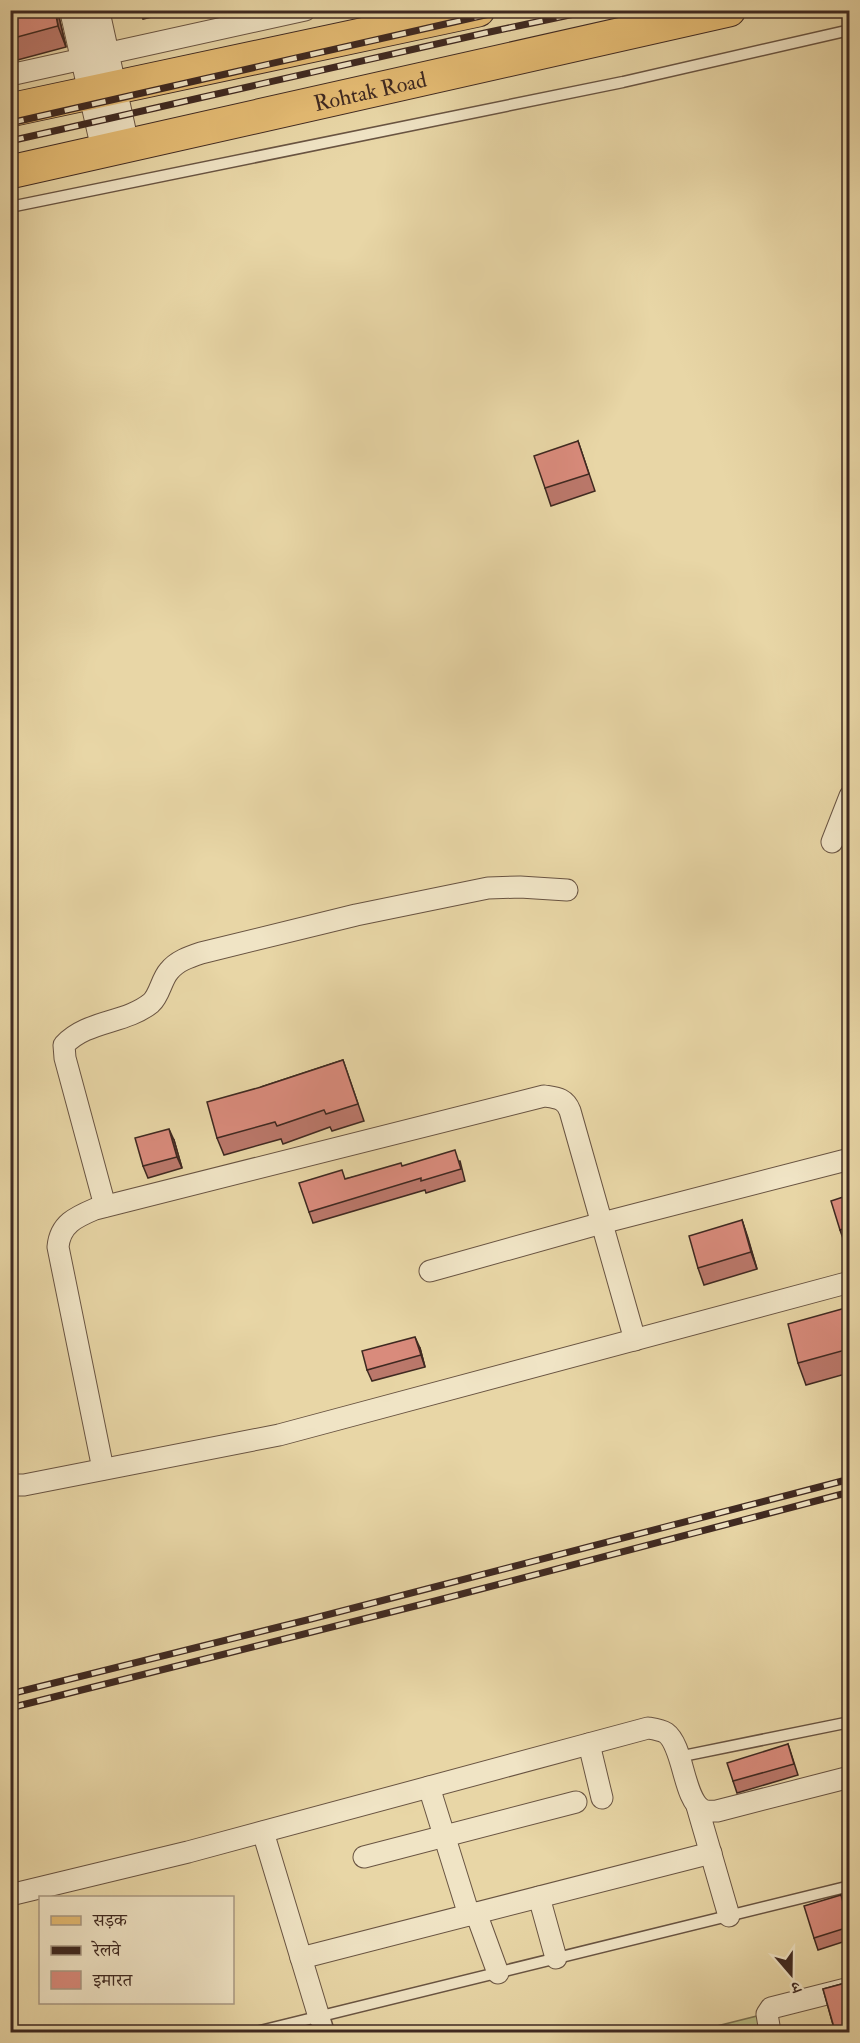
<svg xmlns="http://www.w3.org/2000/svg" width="860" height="2043" font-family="'IM FELL Double Pica','Noto Serif Devanagari',serif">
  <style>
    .green { fill: #b9bd85; stroke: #7c7353; stroke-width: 1.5 }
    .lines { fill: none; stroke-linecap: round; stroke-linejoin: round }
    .service-casing { stroke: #695442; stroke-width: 13 }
    .minor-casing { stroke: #695442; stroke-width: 23 }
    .tertiary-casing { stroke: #695442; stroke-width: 28 }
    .primary-casing { stroke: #3f2921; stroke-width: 35 }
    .service { stroke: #f0e4c5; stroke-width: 10 }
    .minor { stroke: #f0e4c5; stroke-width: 21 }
    .tertiary { stroke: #f0e4c5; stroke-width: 26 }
    .primary { stroke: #e4bb73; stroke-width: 33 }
    .rail-casing { stroke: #3f2921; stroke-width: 7 }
    .rail { stroke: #f0e4c5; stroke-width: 4.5; stroke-dasharray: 14; stroke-linecap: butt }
    .wall { fill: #bb786b; stroke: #3f2921; stroke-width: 1.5 }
    .shaded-wall { fill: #986157; stroke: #3f2921; stroke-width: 1.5 }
    .building { fill: #d98b7c; stroke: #3f2921; stroke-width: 1.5 }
    .labels { text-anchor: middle; stroke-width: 4.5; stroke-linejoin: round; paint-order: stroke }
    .street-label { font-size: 22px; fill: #3f2921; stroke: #f0e4c5 }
  </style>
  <rect width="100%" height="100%" fill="#e8d6a6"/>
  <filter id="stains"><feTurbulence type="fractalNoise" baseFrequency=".00333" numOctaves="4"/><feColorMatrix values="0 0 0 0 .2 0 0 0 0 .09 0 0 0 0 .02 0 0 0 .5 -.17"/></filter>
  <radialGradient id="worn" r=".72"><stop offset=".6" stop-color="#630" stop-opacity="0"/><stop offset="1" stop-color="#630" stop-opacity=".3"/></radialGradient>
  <polygon class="green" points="757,2016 762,2032 693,2032"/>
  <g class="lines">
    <defs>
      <g id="service">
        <polyline points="10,207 623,82 850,30"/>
        <polyline points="678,1757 850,1722"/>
        <polyline points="324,2016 329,2032"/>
        <polyline points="256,2032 850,1886"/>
      </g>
      <g id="minor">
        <polyline points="10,75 305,10"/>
        <polyline points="832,842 850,796"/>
        <path d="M105 1206 65 1058 64 1045C87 1020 125 1024 151 1003 160 995 161 980 169 971 177 961 189 957 201 953L356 915 488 888 520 887 567 890"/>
        <polyline points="430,1271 602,1223 850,1159"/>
        <path d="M103 1469 58 1247C60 1224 76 1217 95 1209L544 1096C557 1098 565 1098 570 1111L635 1340"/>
        <polyline points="10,1485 24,1485 279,1435 850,1282"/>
        <polyline points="589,1744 602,1798"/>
        <polyline points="429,1787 469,1915"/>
        <polyline points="697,1806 729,1916"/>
        <polyline points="263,1832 319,2017"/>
        <polyline points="364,1857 576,1802"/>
        <path d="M10 1895 188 1852 648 1728C654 1729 661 1730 666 1733 684 1746 683 1800 703 1810 707 1812 712 1811 717 1811L850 1777"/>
        <polyline points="539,1897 556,1958"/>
        <polyline points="476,1913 498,1973"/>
        <polyline points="301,1958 711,1853"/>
        <polyline points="770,2032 767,2014 771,2008 850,1988"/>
      </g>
      <g id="tertiary">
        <polyline points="73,10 105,151"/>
        <polyline points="96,10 126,146"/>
      </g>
      <g id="primary">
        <polyline points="10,110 478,10"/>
        <path id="s1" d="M10 172 729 10"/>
      </g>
    </defs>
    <use href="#service" class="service-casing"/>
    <use href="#minor" class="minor-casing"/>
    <use href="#tertiary" class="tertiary-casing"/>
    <use href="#primary" class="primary-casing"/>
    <use href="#service" class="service"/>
    <use href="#minor" class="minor"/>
    <use href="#tertiary" class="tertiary"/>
    <use href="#primary" class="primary"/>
    <defs>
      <g id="rail">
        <polyline points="10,123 507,10"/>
        <polyline points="10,141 485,33 593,10"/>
        <polyline points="10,1694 311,1619 850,1479"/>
        <polyline points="10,1708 435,1601 850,1492"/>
      </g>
    </defs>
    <use href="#rail" class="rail-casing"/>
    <use href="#rail" class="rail"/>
  </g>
  <g class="wall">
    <polygon points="10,10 58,13 66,47 10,62"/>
    <polygon points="140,10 177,10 177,11 143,19"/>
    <polygon points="221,10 243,10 223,15"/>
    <polygon points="578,441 595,491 551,506 545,488"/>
    <polygon points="343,1060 364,1121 332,1131 330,1127 283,1144 281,1139 224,1155 217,1138 261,1087"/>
    <polygon points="174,1140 182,1168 148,1178 143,1166"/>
    <polygon points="460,1161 465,1181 426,1193 425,1190 313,1223 309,1212 345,1179 402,1166"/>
    <polygon points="849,1195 849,1246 846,1247 840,1230"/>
    <polygon points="742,1220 757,1269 704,1285 698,1268"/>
    <polygon points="849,1307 849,1373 806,1385 798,1363"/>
    <polygon points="420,1348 425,1367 372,1381 367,1370"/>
    <polygon points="788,1744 798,1775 737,1793 733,1781"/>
    <polygon points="841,1895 849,1922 849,1940 818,1950 814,1938"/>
    <polygon points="849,1982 849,2032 835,2032 823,1989"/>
  </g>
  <g class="shaded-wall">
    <polygon points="55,10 59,10 58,13 66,47 58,26"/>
    <polygon points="169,1129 174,1140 182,1168 177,1157"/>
    <polygon points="742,1220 748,1238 757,1269 751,1252"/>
    <polygon points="415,1337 420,1348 425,1367"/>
  </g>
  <g class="building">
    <polygon points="10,10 55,10 58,26 10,39"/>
    <polygon points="578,441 589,474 545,488 534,456"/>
    <polygon points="343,1060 358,1104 326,1114 324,1110 277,1126 275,1122 217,1138 207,1102 261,1087"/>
    <polygon points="169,1129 177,1157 143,1166 135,1138"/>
    <polygon points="455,1150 461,1169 421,1181 421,1178 309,1212 299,1183 342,1170 345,1179 401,1163 402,1166"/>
    <polygon points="849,1195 849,1227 840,1230 831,1201"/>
    <polygon points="742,1220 751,1252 698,1268 689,1236"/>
    <polygon points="849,1307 849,1349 798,1363 788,1324"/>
    <polygon points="415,1337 421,1355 367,1370 362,1351"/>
    <polygon points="788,1744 794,1764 733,1781 727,1763"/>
    <polygon points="841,1895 849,1924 849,1927 814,1938 804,1906"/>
    <polygon points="849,1982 849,2027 835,2031 823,1989"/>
  </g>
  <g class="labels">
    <g class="street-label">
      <text dy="8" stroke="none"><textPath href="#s1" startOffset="369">Rohtak Road</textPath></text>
    </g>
  </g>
  <rect width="860" height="2043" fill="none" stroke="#e8d6a6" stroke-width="36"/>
  <rect x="12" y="12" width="836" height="2019" fill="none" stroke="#3f2921" stroke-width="3"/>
  <rect x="18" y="18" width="824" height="2007" fill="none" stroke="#3f2921" stroke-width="1.5"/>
  <rect x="39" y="1896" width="195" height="108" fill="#f0e4c5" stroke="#a99983" stroke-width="1.5"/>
  <rect x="51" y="1916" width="30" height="9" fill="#e4bb73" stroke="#a99983" stroke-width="1.5"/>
  <text x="93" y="1926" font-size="18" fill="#3f2921">सड़क</text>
  <rect x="51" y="1946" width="30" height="9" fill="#3f2921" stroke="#a99983" stroke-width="1.5"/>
  <text x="93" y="1956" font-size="18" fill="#3f2921">रेलवे</text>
  <rect x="51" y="1971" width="30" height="18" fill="#d98b7c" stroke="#a99983" stroke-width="1.5"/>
  <text x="93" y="1986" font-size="18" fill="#3f2921">इमारत</text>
  <g transform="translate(791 1974) rotate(160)" stroke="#f0e4c5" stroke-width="4.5" paint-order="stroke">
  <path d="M0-4.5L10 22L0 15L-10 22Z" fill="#3f2921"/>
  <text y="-9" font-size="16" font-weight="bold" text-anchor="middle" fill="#3f2921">उ</text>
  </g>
  <rect width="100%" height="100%" filter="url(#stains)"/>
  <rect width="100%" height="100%" fill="url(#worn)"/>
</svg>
